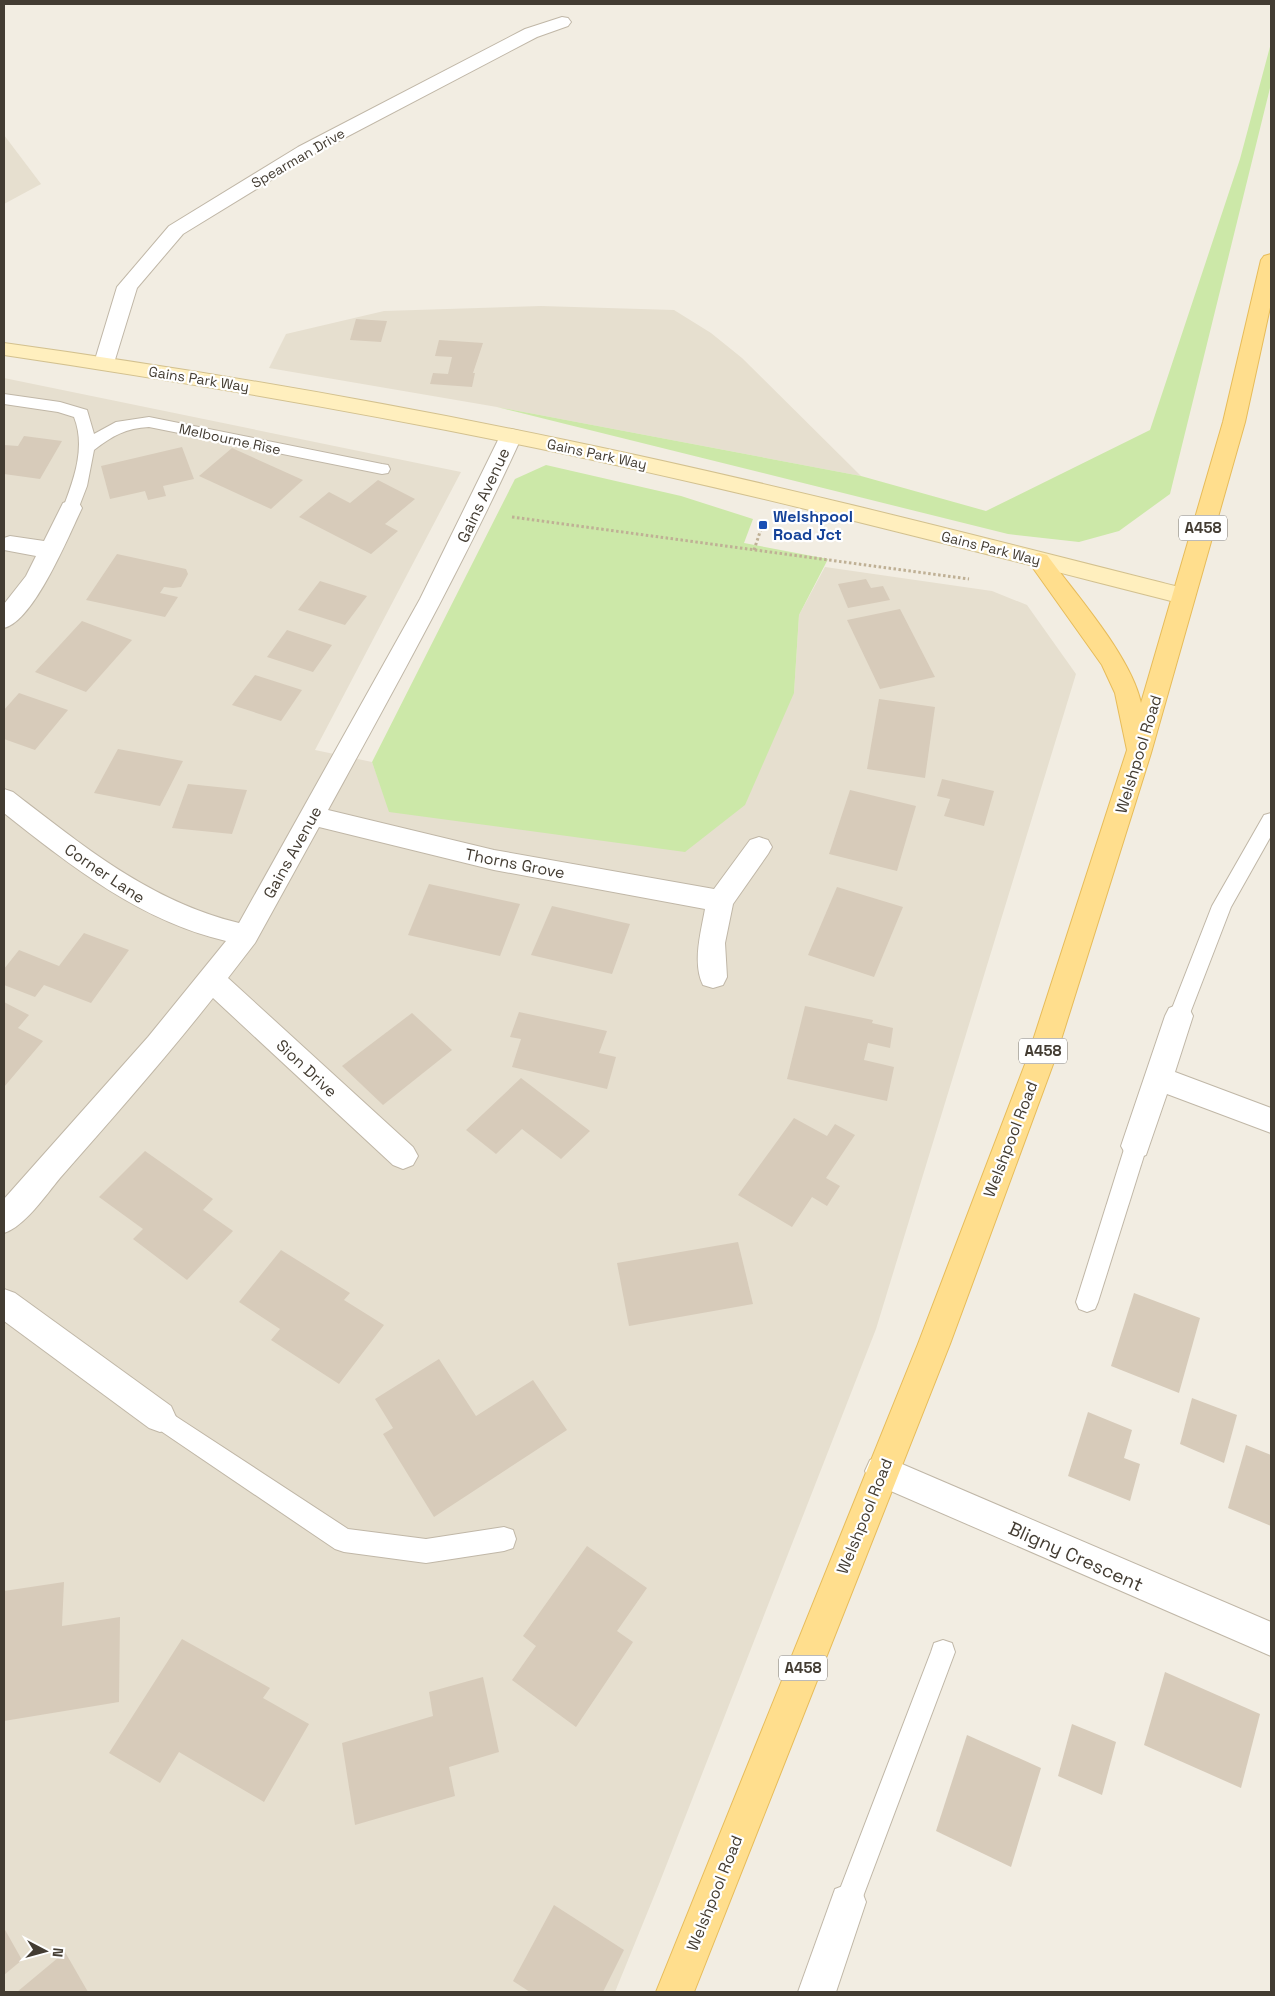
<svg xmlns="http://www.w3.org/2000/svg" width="1275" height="1996" font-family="'Space Grotesk',sans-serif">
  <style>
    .residential { fill: #e6dfcf }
    .green { fill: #cce8a8 }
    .building { fill: #d7cbba }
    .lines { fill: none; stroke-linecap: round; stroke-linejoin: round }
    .lane-casing { stroke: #c0b7a7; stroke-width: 2 }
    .street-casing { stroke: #c0b7a7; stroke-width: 2 }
    .secondary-casing { stroke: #d3c18f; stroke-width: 2 }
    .primary-casing { stroke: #e7bc5a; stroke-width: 2 }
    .path { stroke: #bfb095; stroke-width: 3; stroke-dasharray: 2.5 2.5; stroke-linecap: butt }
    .lane { fill: #fff; fill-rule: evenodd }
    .street { fill: #fff; fill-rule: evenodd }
    .secondary { fill: #ffefbe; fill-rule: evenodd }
    .primary { fill: #ffde8d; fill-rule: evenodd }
    .transit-dot { fill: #1a4fb4; stroke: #fff; stroke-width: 2 }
    .labels { text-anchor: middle; stroke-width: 4.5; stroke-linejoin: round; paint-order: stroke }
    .far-street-label { font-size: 14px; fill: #433c32; stroke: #fff }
    .shield { fill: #fff; stroke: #7b7670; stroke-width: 1 }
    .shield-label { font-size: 15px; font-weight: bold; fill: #433c32 }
    .street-label { font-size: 16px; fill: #433c32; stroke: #fff }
    .transit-label { font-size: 16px; font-weight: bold; fill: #164399; stroke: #fff; text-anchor: start }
    .near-street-label { font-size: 19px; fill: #433c32; stroke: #fff }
  </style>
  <rect width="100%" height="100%" fill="#f2ede2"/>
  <g class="residential">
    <polygon points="4,135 41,184 4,204"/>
    <polygon points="541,306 674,310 711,333 742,358 861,476 497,407 269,368 286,334 384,311"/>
    <polygon points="4,378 461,472 315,750 372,762 390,812 794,693 799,615 825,567 992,591 1027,605 1076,674 876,1329 659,1884 615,1992 4,1992"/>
  </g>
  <g class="green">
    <polygon points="1271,43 1271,84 1170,494 1119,531 1079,542 1008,534 497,407 861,476 986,511 1150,430 1240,159"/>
    <polygon points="546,465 681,496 753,519 744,543 828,559 799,615 794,693 745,805 685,852 389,812 372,762 515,479"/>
  </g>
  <g class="building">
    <polygon points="356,319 387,321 381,342 350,340"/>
    <polygon points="439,340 483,343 473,373 475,373 472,387 430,384 433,373 448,374 452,357 435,356"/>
    <polygon points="24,436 62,441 40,479 4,474 4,445 18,446"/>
    <polygon points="182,447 194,479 163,486 166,496 148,500 145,491 110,499 101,466"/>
    <polygon points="232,448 303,480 271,509 199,476"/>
    <polygon points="378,480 415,499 385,524 398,531 371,554 299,517 329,492 350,503"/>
    <polygon points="117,554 186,569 188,574 181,587 173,588 164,587 160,593 178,597 165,617 86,600"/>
    <polygon points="866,579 871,588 883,586 890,600 848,608 838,584"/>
    <polygon points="320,581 367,596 345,625 298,610"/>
    <polygon points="900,609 935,677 880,689 847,620"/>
    <polygon points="82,621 132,640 86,692 35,672"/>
    <polygon points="287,630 332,645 313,672 267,657"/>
    <polygon points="255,675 302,690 281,721 232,705"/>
    <polygon points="19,693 68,710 35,750 4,739 4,710"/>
    <polygon points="879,699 935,707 925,778 867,769"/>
    <polygon points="118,749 183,761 160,806 94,793"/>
    <polygon points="942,779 994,791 984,826 944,816 950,799 937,796"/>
    <polygon points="188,784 247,790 232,834 172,828"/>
    <polygon points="850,790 916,806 897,871 829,854"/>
    <polygon points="429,884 520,904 500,956 408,935"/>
    <polygon points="837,887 903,907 874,977 808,955"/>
    <polygon points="552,906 630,924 612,974 531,955"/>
    <polygon points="84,933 129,950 91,1003 44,985 35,997 4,985 4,969 19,950 59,966"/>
    <polygon points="4,1002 29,1015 18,1028 43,1041 4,1087"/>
    <polygon points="805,1006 873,1020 872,1023 893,1028 890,1048 868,1043 864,1060 894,1067 887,1101 787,1079"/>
    <polygon points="519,1012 607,1031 599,1053 616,1057 607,1089 512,1067 521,1039 510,1037"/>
    <polygon points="412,1013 452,1050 383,1105 342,1066"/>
    <polygon points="521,1078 590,1131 561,1159 522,1129 496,1154 466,1130"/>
    <polygon points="794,1118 827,1136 835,1124 855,1135 826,1178 840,1186 827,1206 812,1197 792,1227 738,1195"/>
    <polygon points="145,1151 213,1199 203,1210 233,1231 187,1280 133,1239 143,1229 99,1197"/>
    <polygon points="738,1242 753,1304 629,1326 617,1263"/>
    <polygon points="281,1250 350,1293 344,1300 384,1325 339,1384 271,1340 280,1329 239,1302"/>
    <polygon points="1134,1293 1200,1318 1179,1393 1111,1366"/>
    <polygon points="439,1359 476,1416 533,1380 567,1430 434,1517 383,1434 393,1428 375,1399"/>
    <polygon points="1192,1398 1237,1415 1224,1463 1180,1444"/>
    <polygon points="1088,1412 1132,1430 1124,1458 1140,1464 1130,1501 1068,1476"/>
    <polygon points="1246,1445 1271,1455 1271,1526 1228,1508"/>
    <polygon points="587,1546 647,1588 617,1631 633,1642 576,1727 512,1680 536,1646 523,1636"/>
    <polygon points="64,1582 62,1626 120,1617 119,1702 4,1721 4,1591"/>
    <polygon points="182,1639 270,1688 263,1698 309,1724 264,1802 179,1752 160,1783 109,1753"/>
    <polygon points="1165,1672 1260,1714 1241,1788 1144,1745"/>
    <polygon points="483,1677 499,1752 449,1767 455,1796 355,1825 342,1743 433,1716 429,1692"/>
    <polygon points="1072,1724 1116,1742 1102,1795 1058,1776"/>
    <polygon points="967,1735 1041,1768 1011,1867 936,1831"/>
    <polygon points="554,1905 624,1950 603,1992 530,1992 513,1981"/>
    <polygon points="4,1928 22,1960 4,1975"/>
    <polygon points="65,1952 88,1992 17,1992"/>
  </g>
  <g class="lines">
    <defs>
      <g id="lane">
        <path d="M4 394 60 402 87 410 94 434 116 422 149 417 382 464 388 465 390 469 388 473 382 474 149 427C126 428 112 436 94 450L87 486 77 512H65L63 508C74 479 86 447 74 417L58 412 4 404Z"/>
        <polygon points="1271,813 1271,836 1231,907 1189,1016 1186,1022 1179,1024 1172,1022 1169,1016 1212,906 1264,815"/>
        <polygon points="1136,1137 1143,1139 1147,1146 1098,1302 1095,1309 1087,1312 1079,1309 1076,1302 1125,1146 1129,1139"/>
        <polygon points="160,1406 348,1529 426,1539 504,1527 513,1530 516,1539 513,1548 504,1551 426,1563 344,1552 335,1549 152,1425 148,1417 152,1409"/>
        <polygon points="943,1640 952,1643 955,1652 861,1902 857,1911 848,1915 839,1911 835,1902 931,1652 934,1643"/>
      </g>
      <g id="street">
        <polygon points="562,17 568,18 571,22 568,26 537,37 312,155 183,234 137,288 114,363 111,368 104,370 97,368 94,363 117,287 169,226 298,147 525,29"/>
        <path d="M511 429 519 431 522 436C464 564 396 686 328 810L494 850 714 889 750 840 759 837 768 840 772 847 768 854 733 904 725 943 727 977 723 985 713 988 703 985C692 963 701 932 705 909L494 870 319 827 255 943 228 978 413 1147 418 1156 413 1165 403 1169 393 1165 213 998C164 1060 112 1119 60 1178 46 1195 24 1227 4 1233V1199L148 1037 226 941C140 921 71 866 4 813V789L13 792C83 846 151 902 239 923L420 599 500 436 503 431Z"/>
        <path d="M71 500 79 503 82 508C69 535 34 621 4 628V604L26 576 36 556 4 550V538L10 536 44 541 63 503Z"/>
        <polygon points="1179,1004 1189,1008 1193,1016 1175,1072 1271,1108 1271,1133 1167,1094 1146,1155 1136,1159 1126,1155 1121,1146 1165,1016 1169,1008"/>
        <polygon points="4,1289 15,1293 171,1406 176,1417 171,1428 160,1432 149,1428 4,1321"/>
        <polygon points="881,1455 1271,1622 1271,1656 870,1482 865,1471 870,1460"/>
        <polygon points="848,1884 861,1889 866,1902 836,1992 798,1992 835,1889"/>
      </g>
      <path id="secondary" d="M4 343C192 369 379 401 565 440 772 483 978 536 1183 588L1191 590 1195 596 1191 602 1183 604C978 552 772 498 565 454 379 415 192 383 4 355Z"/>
      <path id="primary" d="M1271 254V303L1245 422 1151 753 1055 1059 950 1344 694 1992H656L918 1344 1027 1059 1127 750 1115 693 1102 665 1028 561 1031 555 1039 553 1047 555C1076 595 1131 656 1141 703L1223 422 1261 260 1264 256Z"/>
    </defs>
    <use href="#lane" class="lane-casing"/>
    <use href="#street" class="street-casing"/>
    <use href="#secondary" class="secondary-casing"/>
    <use href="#primary" class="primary-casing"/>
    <g class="path">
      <polyline points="512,517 969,579"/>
      <polyline points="754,550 762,526"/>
    </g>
    <use href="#lane" class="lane"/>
    <use href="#street" class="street"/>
    <use href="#secondary" class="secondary"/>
    <use href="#primary" class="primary"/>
  </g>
  <rect class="transit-dot" x="758" y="520" width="10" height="10" rx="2.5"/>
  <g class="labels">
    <g class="far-street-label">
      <text transform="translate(298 158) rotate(-30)" y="5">Spearman Drive</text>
      <text transform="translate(199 379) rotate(9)" y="5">Gains Park Way</text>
      <text transform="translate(230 439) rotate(12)" y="5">Melbourne Rise</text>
      <text transform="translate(597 454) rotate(12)" y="5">Gains Park Way</text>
      <text transform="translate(991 548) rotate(14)" y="5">Gains Park Way</text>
    </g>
    <g class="shield">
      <rect x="1179" y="515.5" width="48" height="25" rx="4"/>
      <rect x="1019" y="1038.5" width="48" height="25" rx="4"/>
      <rect x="779" y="1655.5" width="48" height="25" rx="4"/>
    </g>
    <g class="shield-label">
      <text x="1203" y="533">A458</text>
      <text x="1043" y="1056">A458</text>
      <text x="803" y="1673">A458</text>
    </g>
    <g class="street-label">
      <text transform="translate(483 495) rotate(-65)" y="6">Gains Avenue</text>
      <text transform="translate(1138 754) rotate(-73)" y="6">Welshpool Road</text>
      <text transform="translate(292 852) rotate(-61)" y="6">Gains Avenue</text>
      <text transform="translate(515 863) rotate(11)" y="6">Thorns Grove</text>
      <text transform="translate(105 873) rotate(34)" y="6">Corner Lane</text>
      <text transform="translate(307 1068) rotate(43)" y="6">Sion Drive</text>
      <text transform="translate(1010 1139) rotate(-69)" y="6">Welshpool Road</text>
      <text transform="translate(864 1516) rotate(-68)" y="6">Welshpool Road</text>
      <text transform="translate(714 1893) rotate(-68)" y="6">Welshpool Road</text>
    </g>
    <g class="transit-label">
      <text x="773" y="522">Welshpool<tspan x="773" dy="18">Road Jct</tspan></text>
    </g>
    <g class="near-street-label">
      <text transform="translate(1076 1556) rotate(24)" y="7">Bligny Crescent</text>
    </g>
  </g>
  <rect width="1275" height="1996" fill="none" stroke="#433c32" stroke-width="10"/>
  <g transform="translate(45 1951) rotate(96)" stroke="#ffffff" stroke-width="4" paint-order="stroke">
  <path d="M0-4L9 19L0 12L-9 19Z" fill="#433c32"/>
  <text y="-8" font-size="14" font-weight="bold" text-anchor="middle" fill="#433c32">N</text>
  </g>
</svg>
